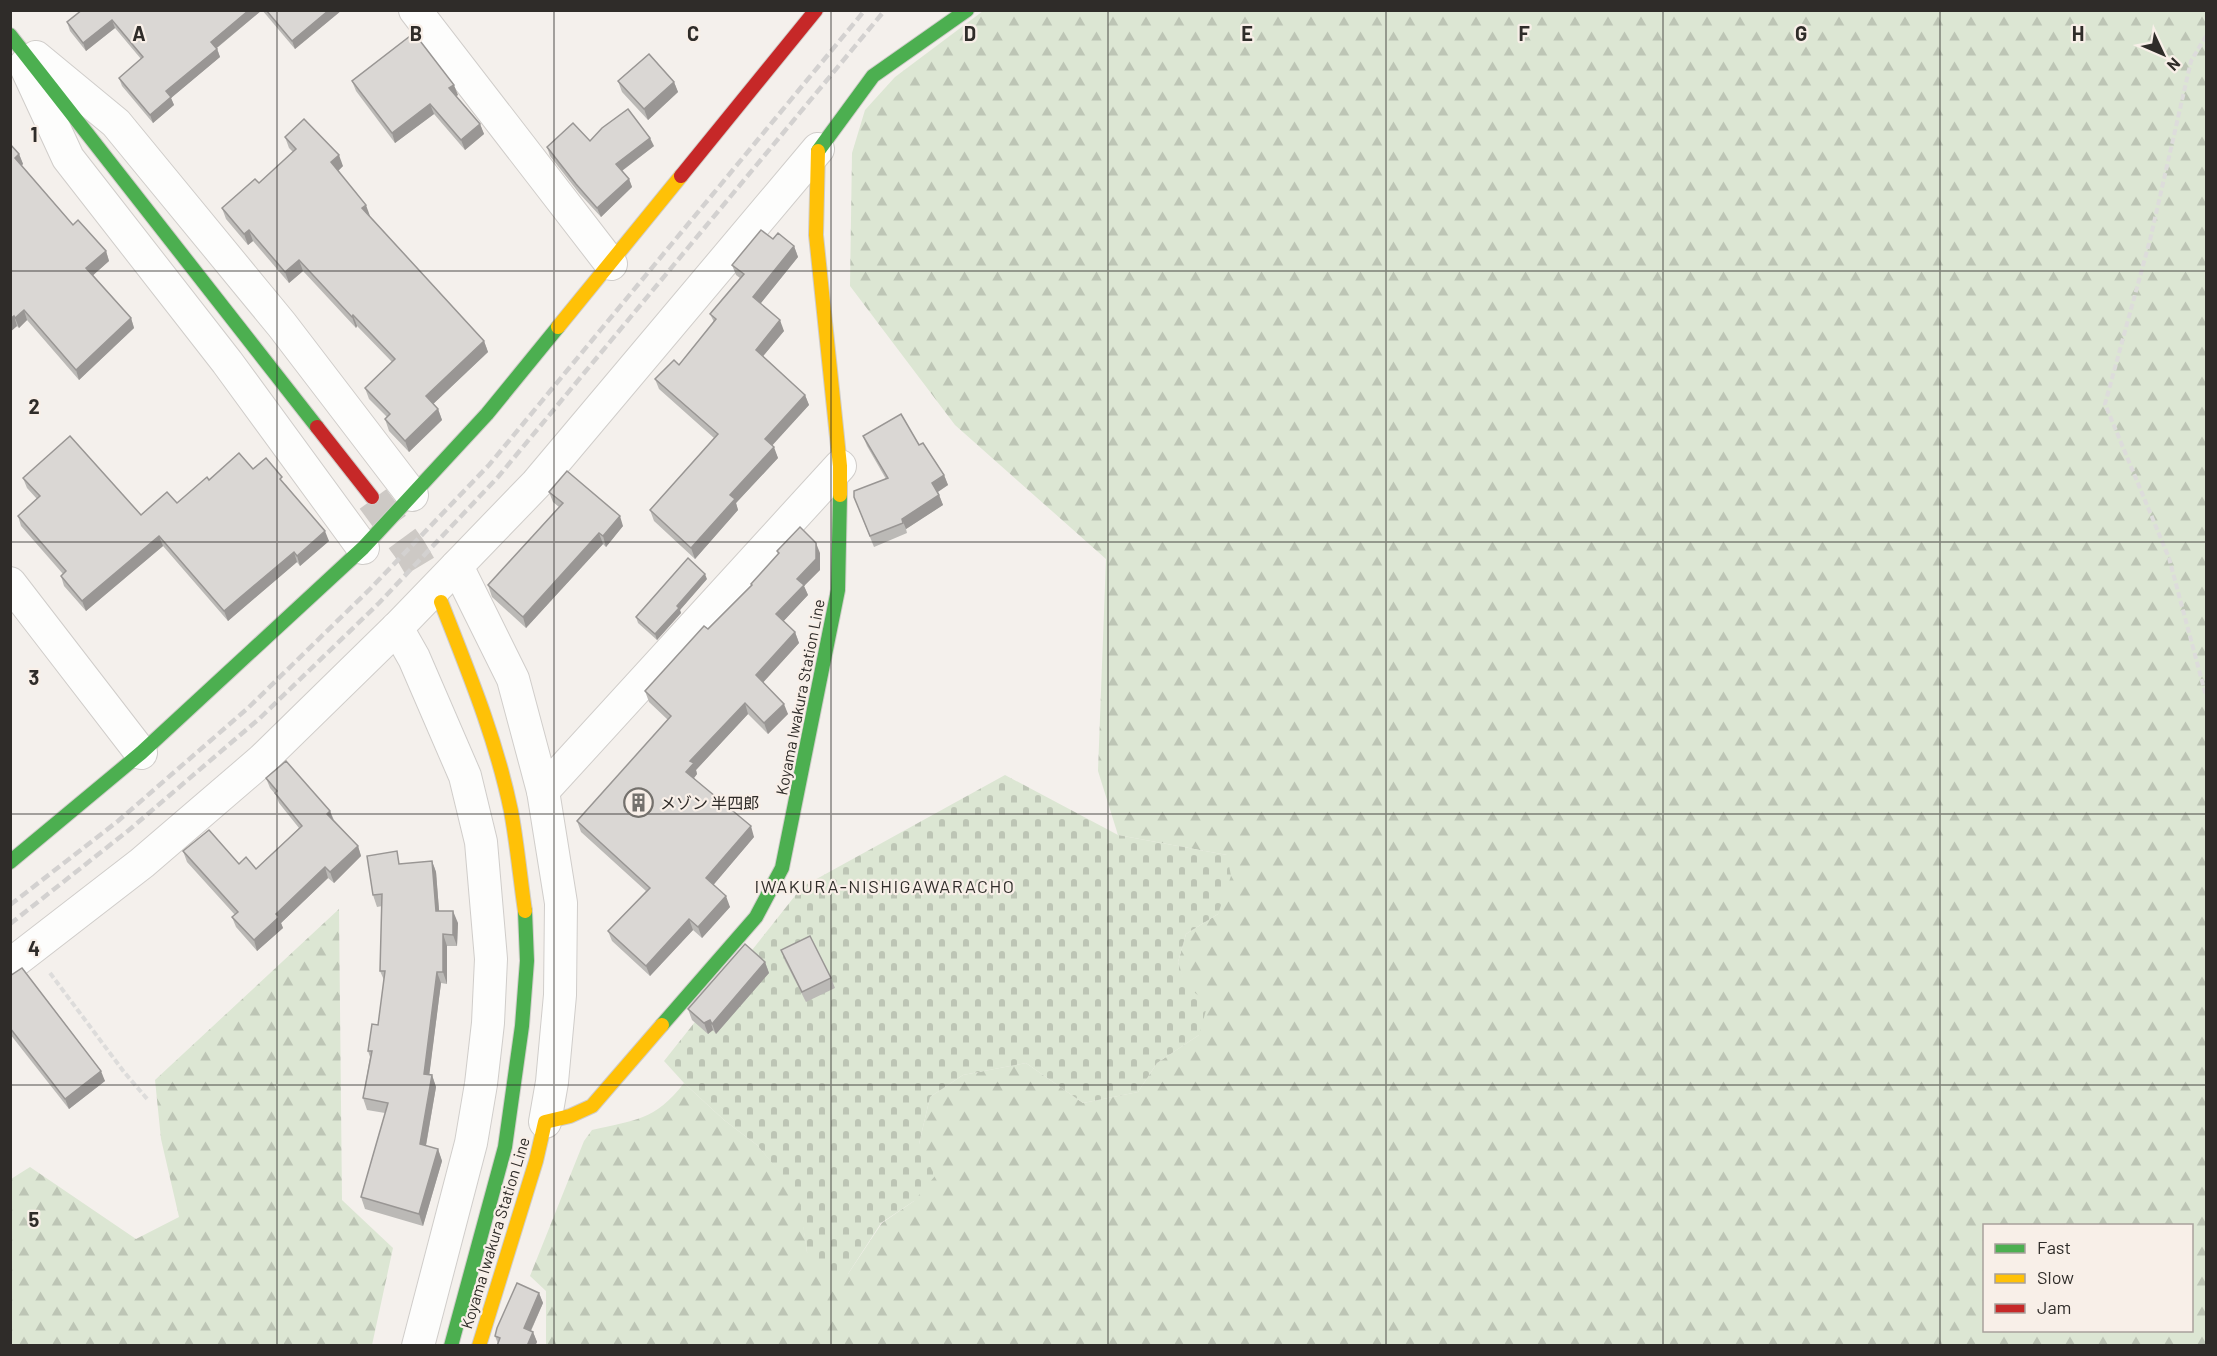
<svg xmlns="http://www.w3.org/2000/svg" width="2217" height="1356" font-family="Barlow,'Noto Sans JP',sans-serif">
  <style>
    .forest { fill: url(#forest-firs); fill-rule: evenodd }
    .cemetery { fill: url(#cemetery-stones) }
    .lines { fill: none; stroke-linecap: round; stroke-linejoin: round }
    .secondary-tunnel { stroke: #cdc9c5; stroke-width: 33; stroke-dasharray: 33 16; stroke-linecap: butt }
    .street-casing { stroke: #d0cdca; stroke-width: 34 }
    .fast-casing { stroke: #d0cdca; stroke-width: 16 }
    .slow-casing { stroke: #d0cdca; stroke-width: 16 }
    .jam-casing { stroke: #d0cdca; stroke-width: 16 }
    .path { stroke: #dddcdb; stroke-width: 4; stroke-dasharray: 6 3; stroke-linecap: butt }
    .street { stroke: #fdfdfc; stroke-width: 32 }
    .fast { stroke: #4caf50; stroke-width: 14 }
    .slow { stroke: #ffc107; stroke-width: 14 }
    .jam { stroke: #c62828; stroke-width: 14 }
    .rail { stroke: #d3d1d0; stroke-width: 4.5; stroke-dasharray: 9 4.5; stroke-linecap: butt }
    .wall { fill: #bbb9b6 }
    .shaded-wall { fill: #999694 }
    .building { fill: #dad7d4; stroke: #999694; stroke-width: 1.5 }
    .grid { fill: none; stroke: #2f2c29; stroke-width: 1.5; stroke-opacity: 0.55 }
    .labels { text-anchor: middle; stroke-width: 4.5; stroke-linejoin: round; paint-order: stroke }
    .street-label { font-size: 16px; fill: #2f2c29; stroke: #f8efe8 }
    .poi-label { font-size: 16px; fill: #2f2c29; stroke: #f8efe8; text-anchor: start }
    .neighbourhood-label { font-size: 18px; letter-spacing: 1.5px; fill: #2f2c29; stroke: #f8efe8 }
    .grid-label { font-size: 20px; text-anchor: middle; font-weight: bold; fill: #2f2c29; stroke: #f8efe8; stroke-width: 4.5; stroke-linejoin: round; paint-order: stroke }
  </style>
  <defs>
    <pattern id="forest-firs" width="22" height="20" patternUnits="userSpaceOnUse" patternTransform="scale(1.5)"><rect width="22" height="20" fill="#dce6d3"/><path d="M5 1l3.5 6h-7zM16 11l3.5 6h-7z" fill="#bdc5b5"/></pattern>
    <pattern id="cemetery-stones" width="16" height="16" patternUnits="userSpaceOnUse" patternTransform="scale(1.5)"><rect width="16" height="16" fill="#dce6d3"/><path d="M2 7V4a2 2 0 0 1 4 0v3zM10 15v-3a2 2 0 0 1 4 0v3z" fill="#bdc5b5"/></pattern>
  </defs>
  <rect width="100%" height="100%" fill="#f4f0ec"/>
  <g class="forest">
    <path d="M983 11H2206V1345L546 1346V1291L530 1276 584 1141 592 1130C634 1120 655 1121 684 1083L724 1120 757 1145 799 1194 807 1252 848 1274 882 1223 914 1201 919 1144 930 1097 963 1075 1026 1063 1083 1103 1138 1092 1157 1063 1199 1035 1178 962 1186 934 1218 914 1227 855 1118 835 1098 771 1106 559 955 425 850 286 852 153 865 110 895 77ZM1984 1226H2192V1330H1984Z"/>
    <polygon points="339,909 342,1200 393,1248 372,1345 11,1345 11,1179 30,1167 136,1239 179,1217 161,1139 155,1080"/>
  </g>
  <polygon class="cemetery" points="1005,775 1118,835 1227,855 1231,876 1218,914 1186,934 1178,962 1186,986 1208,1003 1199,1035 1157,1063 1138,1092 1083,1103 1026,1063 963,1075 930,1097 919,1144 935,1176 914,1201 881,1223 848,1274 822,1273 807,1252 798,1194 757,1145 724,1120 684,1083 664,1061 802,887"/>
  <g class="lines">
    <polyline class="secondary-tunnel" points="373,499 409,548 441,602"/>
    <defs>
      <g id="street">
        <polyline points="415,10 611,264"/>
        <polyline points="36,57 116,123 282,325 412,495"/>
        <polyline points="25,65 68,158 227,362 363,548"/>
        <polyline points="457,566 513,679 543,791 561,903 560,995 552,1082 545,1122"/>
        <polyline points="10,583 141,753"/>
        <polyline points="397,628 414,658 465,776 481,842 491,959 488,1023 481,1084 471,1143 418,1346"/>
        <polyline points="543,791 840,466"/>
        <polyline points="10,965 142,863 262,760 397,628 537,483 818,149"/>
      </g>
      <g id="fast">
        <polyline points="10,35 317,427"/>
        <polyline points="818,151 873,76 967,10"/>
        <polyline points="10,862 141,753 363,548 487,414 558,327"/>
        <polyline points="662,1025 756,917 782,868 838,590 840,495"/>
        <polyline points="451,1346 505,1147 522,1026 527,961 525,911"/>
      </g>
      <g id="slow">
        <polyline points="818,151 816,235 840,466 840,495"/>
        <polyline points="558,327 681,176"/>
        <path d="M441 602C468 671 496 738 511 811 517 843 520 877 525 911"/>
        <polyline points="479,1346 536,1161 545,1122 570,1116 592,1106 662,1025"/>
      </g>
      <g id="jam">
        <polyline points="681,176 816,10"/>
        <polyline points="317,427 372,497"/>
      </g>
    </defs>
    <use href="#street" class="street-casing"/>
    <use href="#fast" class="fast-casing"/>
    <use href="#slow" class="slow-casing"/>
    <use href="#jam" class="jam-casing"/>
    <g class="path">
      <polyline points="2206,36 2191,61 2150,240 2105,404 2169,558 2206,696"/>
      <polyline points="50,973 124,1072 148,1100"/>
    </g>
    <use href="#street" class="street"/>
    <use href="#fast" class="fast"/>
    <use href="#slow" class="slow"/>
    <use href="#jam" class="jam"/>
    <g class="rail">
      <polyline points="10,905 118,821 248,708 370,589 489,465 865,10"/>
      <polyline points="10,924 129,830 260,718 379,603 498,477 885,10"/>
    </g>
  </g>
  <g class="wall">
    <polygon points="82,10 262,10 217,48 220,57 171,98 174,105 153,123 122,86 119,78 141,59 115,28 86,51 70,31 67,22"/>
    <polygon points="262,10 342,10 295,49"/>
    <polygon points="352,81 458,95 456,96 480,124 484,134 465,150 434,114 395,143 356,91"/>
    <polygon points="618,81 674,82 678,92 648,120 622,92"/>
    <polygon points="285,137 343,166 338,171 369,216 484,341 488,352 433,404 438,409 442,420 409,452 389,431 385,419 387,417 369,399 365,388 392,362 357,326 356,328 303,271 289,283 253,241 248,245 226,219 222,208 259,183 293,152 289,148"/>
    <polygon points="590,141 654,146 622,171 629,179 632,187 601,217 579,193 550,156 547,147"/>
    <polygon points="10,144 19,154 23,164 21,166 73,225 106,251 109,261 93,275 131,318 134,328 79,380 27,320 19,328 17,326 10,332"/>
    <polygon points="773,239 794,246 798,257 760,304 784,331 763,356 805,395 809,405 772,445 778,458 736,503 738,510 695,559 654,521 650,510 714,438 659,389 655,379 679,365 714,322 710,314 740,278 736,275 732,265"/>
    <polygon points="863,436 919,445 944,475 948,485 938,492 943,505 906,529 907,533 874,547 854,497 886,479 867,446"/>
    <polygon points="253,469 286,485 329,541 300,566 297,562 228,621 163,546 86,611 64,586 61,576 63,574 21,526 18,516 37,499 27,488 23,478 141,515 177,503 209,480"/>
    <polygon points="549,492 623,526 606,547 603,544 526,628 492,597 488,585 559,507 553,502"/>
    <polygon points="777,551 820,553 820,570 804,586 808,595 783,621 795,632 799,643 763,682 788,714 768,734 748,714 696,770 697,774 694,778 754,837 713,885 730,907 702,938 693,930 650,976 612,941 608,931 646,891 581,832 577,821 668,720 649,702 645,691 751,585 751,584 778,554"/>
    <polygon points="707,579 680,610 681,613 657,640 638,623 636,617"/>
    <polygon points="266,778 330,811 334,820 358,846 361,856 334,883 328,878 281,923 283,928 257,951 236,927 232,917 235,915 187,862 183,851 239,864 256,869 299,828 279,803 276,795 270,788"/>
    <polygon points="432,861 436,872 439,911 458,923 457,946 447,946 447,984 441,983 429,1075 432,1075 436,1087 426,1146 438,1149 442,1161 423,1226 365,1209 361,1197 385,1113 367,1110 363,1098 370,1057 368,1051 378,1025 384,980 380,971 382,906 377,907 373,895 401,864"/>
    <polygon points="781,950 831,978 835,988 806,1002 785,961"/>
    <polygon points="765,962 769,973 716,1034 713,1030 708,1034 692,1020 688,1009"/>
    <polygon points="10,976 105,1081 69,1109 10,1034"/>
    <polygon points="539,1293 543,1303 531,1331 533,1332 537,1342 535,1346 497,1346 498,1344 495,1336"/>
  </g>
  <g class="shaded-wall">
    <polygon points="249,10 262,10 214,50 211,42"/>
    <polygon points="329,10 342,10 295,49 292,41"/>
    <polygon points="112,20 115,28 86,51 83,43"/>
    <polygon points="217,49 220,57 171,98 174,105 153,123 150,115 166,91"/>
    <polygon points="674,82 678,92 648,120 644,109"/>
    <polygon points="454,85 458,95 453,98 449,88"/>
    <polygon points="430,104 434,114 395,143 392,133"/>
    <polygon points="480,124 484,134 465,150 461,140"/>
    <polygon points="650,138 654,146 619,173 616,164"/>
    <polygon points="19,154 23,164 19,168 15,158"/>
    <polygon points="339,155 343,166 335,174 331,162"/>
    <polygon points="629,179 632,187 601,217 597,208"/>
    <polygon points="366,205 370,216 366,219 362,208"/>
    <polygon points="249,230 253,241 248,245 244,234"/>
    <polygon points="794,246 798,257 757,308 753,297"/>
    <polygon points="106,251 109,261 90,278 86,268"/>
    <polygon points="299,260 303,271 289,283 285,272"/>
    <polygon points="24,310 27,320 19,328 15,318"/>
    <polygon points="353,315 357,326 356,328 352,317"/>
    <polygon points="14,316 17,326 10,332 10,319"/>
    <polygon points="131,318 134,328 79,380 76,370"/>
    <polygon points="780,320 784,331 760,360 756,350"/>
    <polygon points="484,341 488,352 430,407 426,396"/>
    <polygon points="805,395 809,405 769,449 765,439"/>
    <polygon points="438,409 442,420 409,452 405,441"/>
    <polygon points="774,447 778,458 736,503 738,510 695,559 691,548 730,495"/>
    <polygon points="944,475 948,485 936,493 932,483"/>
    <polygon points="939,495 943,505 906,529 902,519"/>
    <polygon points="620,516 623,526 606,547 603,536"/>
    <polygon points="325,531 329,541 300,566 297,556"/>
    <polygon points="599,533 603,544 526,628 523,617"/>
    <polygon points="159,536 163,546 86,611 82,601"/>
    <polygon points="816,543 820,553 820,570 804,586 808,595 780,625 776,614 797,579"/>
    <polygon points="294,552 297,562 228,621 224,611"/>
    <polygon points="705,574 707,579 680,610 681,613 657,640 655,634 677,606"/>
    <polygon points="795,632 799,643 760,686 756,675"/>
    <polygon points="745,703 748,714 696,770 697,774 690,783 686,772 690,761"/>
    <polygon points="784,704 788,714 768,734 764,723"/>
    <polygon points="330,811 334,822 327,814"/>
    <polygon points="751,826 754,837 710,889 706,878"/>
    <polygon points="358,846 361,856 334,883 330,872"/>
    <polygon points="432,861 436,872 440,922 436,911"/>
    <polygon points="325,867 328,878 281,923 283,928 257,951 254,940 276,914"/>
    <polygon points="726,896 730,907 702,938 698,927"/>
    <polygon points="453,911 458,923 457,946 453,935"/>
    <polygon points="689,919 693,930 650,976 646,966"/>
    <polygon points="443,934 447,946 447,984 443,972"/>
    <polygon points="765,962 769,973 716,1034 712,1024"/>
    <polygon points="437,972 441,983 428,1085 424,1074"/>
    <polygon points="710,1020 713,1030 708,1034 704,1023"/>
    <polygon points="101,1071 105,1081 69,1109 65,1099"/>
    <polygon points="432,1075 436,1087 424,1156 420,1144"/>
    <polygon points="438,1149 442,1161 423,1226 419,1214"/>
    <polygon points="539,1293 543,1303 527,1339 524,1328"/>
    <polygon points="533,1332 537,1342 535,1346 527,1346"/>
  </g>
  <g class="building">
    <polygon points="82,10 249,10 211,42 217,49 166,91 171,97 150,115 119,78 143,57 112,20 83,43 67,22"/>
    <polygon points="266,10 329,10 292,41"/>
    <polygon points="414,33 454,85 449,88 480,124 461,140 430,104 392,133 352,81"/>
    <polygon points="649,54 674,82 644,109 618,81"/>
    <polygon points="628,109 650,138 616,164 629,179 597,208 576,184 547,147 573,123 590,141 602,128"/>
    <polygon points="304,119 339,155 331,162 366,205 362,208 484,341 426,396 438,409 405,441 385,419 390,414 365,388 395,359 353,315 352,317 299,260 285,272 249,230 244,234 222,208 255,179 259,183 296,149 285,137"/>
    <polygon points="10,144 19,154 15,158 73,225 78,220 106,251 86,268 131,318 76,370 24,310 15,318 14,316 10,319"/>
    <polygon points="761,230 773,239 778,233 794,246 753,297 780,320 756,350 805,395 765,439 774,447 730,495 735,499 691,548 650,510 718,434 655,379 674,360 679,365 716,319 710,314 744,274 732,265"/>
    <polygon points="901,414 919,445 923,443 944,475 932,483 939,495 902,519 903,523 870,536 854,497 854,491 888,478 863,436"/>
    <polygon points="70,436 141,515 167,492 177,503 207,477 209,480 239,453 253,469 266,458 282,477 280,479 325,531 297,556 294,552 224,611 159,536 82,601 61,576 66,571 18,516 40,496 23,478"/>
    <polygon points="567,471 620,516 603,536 599,533 523,617 488,585 563,503 549,492"/>
    <polygon points="800,527 816,543 816,559 797,579 804,585 776,614 795,632 756,675 784,704 764,723 745,703 690,761 694,763 686,772 751,826 706,878 726,896 698,927 689,919 646,966 608,931 650,888 577,821 671,716 645,691 704,626 708,629 752,585 751,584 779,553 777,551"/>
    <polygon points="688,558 705,574 677,606 679,608 655,634 636,617"/>
    <polygon points="286,761 330,811 327,814 358,846 330,872 325,867 276,914 279,917 254,940 232,917 238,912 183,851 209,830 239,864 246,857 256,869 302,826 275,793 277,791 266,778"/>
    <polygon points="397,851 399,864 432,861 436,911 453,911 453,935 443,934 443,972 437,972 424,1074 432,1075 420,1144 438,1149 419,1214 361,1197 388,1103 363,1098 372,1051 368,1051 372,1024 378,1025 385,971 380,971 382,894 373,895 367,856"/>
    <polygon points="810,936 831,978 802,992 781,950"/>
    <polygon points="745,944 765,962 712,1024 710,1020 704,1023 688,1009"/>
    <polygon points="22,968 101,1071 65,1099 10,1028 10,976"/>
    <polygon points="517,1283 539,1293 524,1328 533,1332 527,1346 497,1346 500,1338 495,1336 497,1328"/>
  </g>
  <path class="grid" d="M277 10V1346M554 10V1346M831 10V1346M1108 10V1346M1386 10V1346M1663 10V1346M1940 10V1346M10 271H2206M10 542H2206M10 814H2206M10 1085H2206"/>
  <defs>
    <symbol id="building-ring" viewBox="-11 -11 22 22"><circle r="9.5" fill="#f8efe8" stroke="#74716d" stroke-width="1.5"/><path d="M-4-6H4V6H1V3H-1V6H-4ZM-2.5-4.3h1.7v1.8h-1.7ZM.8-4.3h1.7v1.8H.8ZM-2.5-1h1.7V.8h-1.7ZM.8-1h1.7V.8H.8Z" fill="#74716d"/></symbol>
  </defs>
  <g fill-rule="evenodd">
    <use href="#building-ring" x="622" y="786" width="33" height="33"/>
  </g>
  <g class="labels">
    <g class="street-label">
      <text transform="translate(800 697) rotate(-79)" y="6">Koyama Iwakura Station Line</text>
      <text transform="translate(495 1233) rotate(-73)" y="6">Koyama Iwakura Station Line</text>
    </g>
    <g class="poi-label">
      <text x="660" y="809">メゾン 半四郎</text>
    </g>
    <g class="neighbourhood-label">
      <text x="885" y="893">IWAKURA-NISHIGAWARACHO</text>
    </g>
  </g>
  <g class="grid-label">
    <text x="139" y="41">A</text>
    <text x="416" y="41">B</text>
    <text x="693" y="41">C</text>
    <text x="970" y="41">D</text>
    <text x="1247" y="41">E</text>
    <text x="1524" y="41">F</text>
    <text x="1801" y="41">G</text>
    <text x="2078" y="41">H</text>
    <text x="34" y="142">1</text>
    <text x="34" y="414">2</text>
    <text x="34" y="685">3</text>
    <text x="34" y="956">4</text>
    <text x="34" y="1227">5</text>
  </g>
  <rect width="2217" height="1356" fill="none" stroke="#2f2c29" stroke-width="24"/>
  <rect x="1983" y="1224" width="210" height="108" fill="#f8efe8" stroke="#a8a19c" stroke-width="1.5"/>
  <rect x="1995" y="1244" width="30" height="9" fill="#4caf50" stroke="#a8a19c" stroke-width="1.5"/>
  <text x="2037" y="1254" font-size="18" fill="#2f2c29">Fast</text>
  <rect x="1995" y="1274" width="30" height="9" fill="#ffc107" stroke="#a8a19c" stroke-width="1.5"/>
  <text x="2037" y="1284" font-size="18" fill="#2f2c29">Slow</text>
  <rect x="1995" y="1304" width="30" height="9" fill="#c62828" stroke="#a8a19c" stroke-width="1.5"/>
  <text x="2037" y="1314" font-size="18" fill="#2f2c29">Jam</text>
  <g transform="translate(2163 54) rotate(134)" stroke="#f8efe8" stroke-width="4.5" paint-order="stroke">
  <path d="M0-4.5L10 22L0 15L-10 22Z" fill="#2f2c29"/>
  <text y="-9" font-size="16" font-weight="bold" text-anchor="middle" fill="#2f2c29">N</text>
  </g>
</svg>
